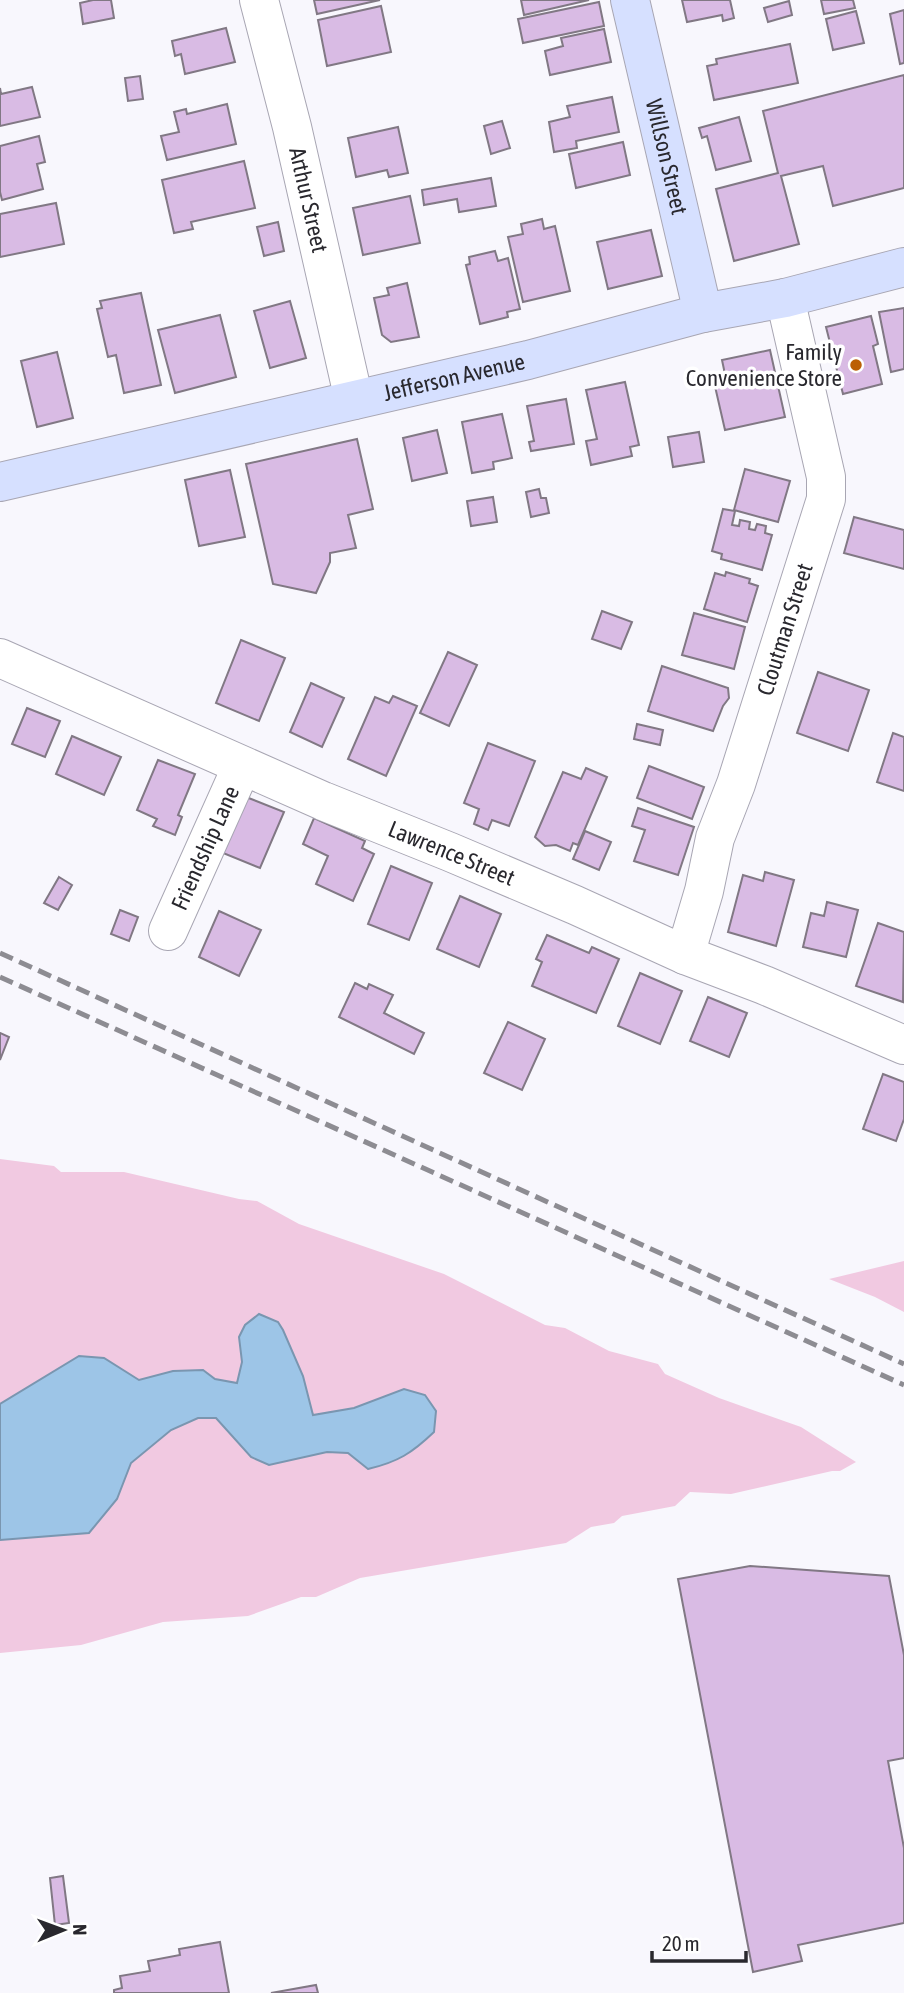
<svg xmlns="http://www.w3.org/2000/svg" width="904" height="1993" font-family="'Asap Condensed',sans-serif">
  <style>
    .green { fill: #f1c9e1 }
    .water { fill: #9dc5e7; stroke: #7a96b0; stroke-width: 2 }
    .building { fill: #d9bbe4; stroke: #817884; stroke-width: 2 }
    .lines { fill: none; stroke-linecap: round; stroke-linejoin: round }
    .street-casing { stroke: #a8a6b3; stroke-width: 40 }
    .secondary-casing { stroke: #a8a6b3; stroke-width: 40 }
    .street { stroke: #fff; stroke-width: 38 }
    .secondary { stroke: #d6e0ff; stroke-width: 38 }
    .rail { stroke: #8d8c92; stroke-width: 5; stroke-dasharray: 14 7; stroke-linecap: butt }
    .poi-dot { fill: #bb5f05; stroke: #fff; stroke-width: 2.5 }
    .labels { text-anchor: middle; stroke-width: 7; stroke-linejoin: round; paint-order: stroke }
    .street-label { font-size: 23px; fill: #29282e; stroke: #fff }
    .poi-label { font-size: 23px; fill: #29282e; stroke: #fff; text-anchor: end }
  </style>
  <rect width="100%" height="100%" fill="#f8f7fd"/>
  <g class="green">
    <polygon points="0,1159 54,1166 61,1172 124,1172 239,1199 257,1201 299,1224 444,1274 545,1325 565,1328 609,1351 658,1364 665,1374 719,1398 801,1427 856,1462 840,1471 832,1471 731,1494 690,1492 675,1506 622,1516 614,1523 591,1527 566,1543 360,1578 316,1597 301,1597 248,1616 163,1622 81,1645 0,1653 0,1540 89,1533 117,1499 131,1463 171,1430 198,1418 215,1417 251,1457 269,1465 327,1452 348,1453 404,1389 354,1408 313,1415 303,1376 239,1337 242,1362 237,1383 173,1371 139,1380 104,1358 79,1356 0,1404"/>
    <polygon points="904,1261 904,1312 875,1297 829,1279"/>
  </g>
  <path class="water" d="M259 1314 278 1322 283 1330 303 1376 313 1415 354 1408 404 1389 425 1395 436 1411 434 1432C412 1453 398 1462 368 1469L348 1453 327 1452 269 1465 251 1457 216 1418H198L171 1430 131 1463 117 1499 89 1533 0 1540V1404L79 1356 104 1358 139 1380 173 1371 203 1370 215 1379 237 1383 242 1362 239 1337 245 1325Z"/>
  <g class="building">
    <polygon points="93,0 111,0 114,18 83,24 80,3"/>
    <polygon points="314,0 380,0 317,14"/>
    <polygon points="521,0 589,0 524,15"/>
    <polygon points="682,0 730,0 734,18 723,21 722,15 687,22"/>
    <polygon points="821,0 853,0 855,8 824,14"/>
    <polygon points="789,1 792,15 768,22 764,8"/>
    <polygon points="599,2 604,26 523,43 518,19"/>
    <polygon points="381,6 391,52 327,66 318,20"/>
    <polygon points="904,10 904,63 900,64 890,14"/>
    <polygon points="856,11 864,43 833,50 826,19"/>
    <polygon points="226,28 235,62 185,74 181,54 175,56 172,41"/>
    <polygon points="604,29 611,62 550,75 545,51 563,46 561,38"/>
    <polygon points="790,44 798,83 714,100 707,66 717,64 716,59"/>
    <polygon points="904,75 904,188 833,206 823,166 781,176 799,244 734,261 716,189 778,173 763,111"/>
    <polygon points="140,76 143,99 128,101 125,78"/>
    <polygon points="32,87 40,117 0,126 0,88 1,94"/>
    <polygon points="612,97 619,132 576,141 577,148 554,152 549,122 570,117 567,106"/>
    <polygon points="227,104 236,144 167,160 161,136 179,132 174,112 186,109 187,114"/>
    <polygon points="739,117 751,161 716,170 707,136 702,138 699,128"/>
    <polygon points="502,121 510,148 491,154 484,126"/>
    <polygon points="398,127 408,173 389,177 387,170 356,177 348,138"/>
    <polygon points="39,136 45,162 37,164 43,189 2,200 0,192 0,146"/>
    <polygon points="623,142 630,175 576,188 569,154"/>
    <polygon points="244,161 255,208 191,222 193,229 174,233 162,180"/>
    <polygon points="491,178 496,206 459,212 457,199 424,205 422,190"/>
    <polygon points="410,196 420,243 363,255 353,208"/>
    <polygon points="56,203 64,244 0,257 0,214"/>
    <polygon points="542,219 544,229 555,226 570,291 523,302 508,237 523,234 521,224"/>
    <polygon points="278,222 284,251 264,256 257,227"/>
    <polygon points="651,230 662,276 608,289 597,242"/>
    <polygon points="495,251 498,261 508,258 520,309 507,312 508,317 480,324 466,265 470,264 469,257"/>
    <polygon points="407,283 419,337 391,342 382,335 374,298 389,295 387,288"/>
    <polygon points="141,293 161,385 124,393 116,355 108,357 97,309 102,308 100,301"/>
    <polygon points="290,301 306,358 270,368 254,311"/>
    <polygon points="904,308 904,369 891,372 879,312"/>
    <polygon points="220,315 236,377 175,393 158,330"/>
    <polygon points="871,316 878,344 873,346 882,384 843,394 826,327"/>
    <polygon points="770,350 785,417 725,430 714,382 726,379 722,360"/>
    <polygon points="57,352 73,418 37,427 21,361"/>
    <polygon points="625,382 639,445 630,447 632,456 591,465 586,441 597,439 586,390"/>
    <polygon points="566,399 574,444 531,451 529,442 534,441 527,406"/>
    <polygon points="502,414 512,458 493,462 494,469 472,473 462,422"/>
    <polygon points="437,430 447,473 412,481 403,438"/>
    <polygon points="699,432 704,462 673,467 668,437"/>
    <polygon points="357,439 373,509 348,515 356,548 330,553 330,562 316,593 273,584 246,464"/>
    <polygon points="745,469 790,481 778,522 734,510"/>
    <polygon points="230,470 245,537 199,546 185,480"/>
    <polygon points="539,489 541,498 546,498 549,513 531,517 526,492"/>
    <polygon points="493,497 497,522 471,526 467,501"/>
    <polygon points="723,509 735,511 732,525 739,526 740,520 750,522 749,529 755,530 757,524 766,526 765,533 772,535 762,570 721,559 722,554 712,551"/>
    <polygon points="854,517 904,530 904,569 844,553"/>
    <polygon points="726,572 750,579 749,583 758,586 747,622 704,609 715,573 725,576"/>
    <polygon points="602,611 632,622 621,649 592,639"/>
    <polygon points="694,613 745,627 734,669 682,655"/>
    <polygon points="241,640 285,658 259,721 216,703"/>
    <polygon points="448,652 477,665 449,726 420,713"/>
    <polygon points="662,666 728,688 729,698 723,706 713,731 648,711"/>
    <polygon points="818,672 869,690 848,751 797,733"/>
    <polygon points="311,683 344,698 322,747 290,732"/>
    <polygon points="393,696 417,706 386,776 348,759 375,697 389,703"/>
    <polygon points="27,708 60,721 45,757 12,744"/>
    <polygon points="637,724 663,730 660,745 634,739"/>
    <polygon points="893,733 904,737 904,791 877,782"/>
    <polygon points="72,736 121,757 104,795 56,774"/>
    <polygon points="488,743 535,761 509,826 492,820 488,830 474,824 479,809 464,803"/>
    <polygon points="158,760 195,774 178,815 182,817 175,835 153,826 157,819 137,810"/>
    <polygon points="649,766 704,787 692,819 637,798"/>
    <polygon points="586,768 607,777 578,845 573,843 570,851 556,845 545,846 535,837 563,772 581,779"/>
    <polygon points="246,797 284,812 260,868 223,853"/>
    <polygon points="638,808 694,827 678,875 634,861 645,830 632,826"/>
    <polygon points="314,818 365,841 362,848 374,854 353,901 316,884 328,856 303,844"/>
    <polygon points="585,831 611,842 599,870 573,859"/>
    <polygon points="391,866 432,883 409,940 368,924"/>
    <polygon points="765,872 794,880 776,946 728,932 743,875 763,881"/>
    <polygon points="59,877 72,885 58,910 44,903"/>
    <polygon points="460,896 501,914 479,967 437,949"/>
    <polygon points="827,902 858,910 846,957 803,947 811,913 824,916"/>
    <polygon points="120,910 138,917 129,941 111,934"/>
    <polygon points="219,911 261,930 239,976 199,957"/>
    <polygon points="878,923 904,932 903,1002 856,986"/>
    <polygon points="547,935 589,953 592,947 619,959 596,1013 532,986 542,962 536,959"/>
    <polygon points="640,973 682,991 660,1044 618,1026"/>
    <polygon points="355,983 367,989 369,984 393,995 384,1013 424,1033 414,1054 339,1017"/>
    <polygon points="708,997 747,1013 729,1057 690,1041"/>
    <polygon points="508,1022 545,1039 522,1090 484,1073"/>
    <polygon points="0,1033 9,1037 0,1060"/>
    <polygon points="883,1074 904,1082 904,1119 896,1141 863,1129"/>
    <polygon points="750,1566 889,1576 904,1655 904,1758 888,1761 904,1848 904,1923 798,1945 802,1961 753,1972 678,1579"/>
    <polygon points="63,1876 69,1923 55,1925 50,1878"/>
    <polygon points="220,1942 229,1993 114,1993 114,1990 122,1988 120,1976 150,1971 148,1961 180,1955 179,1949"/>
    <polygon points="316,1985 318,1993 271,1993"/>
  </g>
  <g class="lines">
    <defs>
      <g id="street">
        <path id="s1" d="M259 0 292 127 354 400"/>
        <path id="s2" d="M0 658 323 801 450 852 575 905 685 955 764 985 904 1045"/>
        <path id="s3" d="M168 931 242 766"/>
        <path id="s4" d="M685 955 704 891 715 838 736 784 826 499V477L785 298"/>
      </g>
      <g id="secondary">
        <path id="s5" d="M630 0 703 313"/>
        <path id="s6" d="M0 482 528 360 703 313 785 298 904 267"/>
      </g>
    </defs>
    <use href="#street" class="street-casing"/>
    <use href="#secondary" class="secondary-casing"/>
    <use href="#street" class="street"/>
    <use href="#secondary" class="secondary"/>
    <g class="rail">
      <polyline points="0,953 904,1364"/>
      <polyline points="0,977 904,1385"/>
    </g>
  </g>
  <circle class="poi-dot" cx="856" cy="365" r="7"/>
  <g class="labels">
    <g class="street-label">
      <text dy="8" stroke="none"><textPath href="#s5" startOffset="161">Willson Street</textPath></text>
      <text dy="8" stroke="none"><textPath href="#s1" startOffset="206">Arthur Street</textPath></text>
      <text dy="8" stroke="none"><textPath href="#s6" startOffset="466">Jefferson Avenue</textPath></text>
      <text dy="8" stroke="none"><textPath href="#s4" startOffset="341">Cloutman Street</textPath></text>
      <text dy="8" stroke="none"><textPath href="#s3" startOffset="91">Friendship Lane</textPath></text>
      <text dy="8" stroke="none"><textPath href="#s2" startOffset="492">Lawrence Street</textPath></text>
    </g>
    <g class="poi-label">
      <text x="842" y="360">Family<tspan x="842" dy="26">Convenience Store</tspan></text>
    </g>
  </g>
  <g transform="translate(63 1930) rotate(89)" stroke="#ffffff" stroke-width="5" paint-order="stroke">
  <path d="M0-5L12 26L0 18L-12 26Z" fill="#29282e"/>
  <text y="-10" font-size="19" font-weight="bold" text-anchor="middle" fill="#29282e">N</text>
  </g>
  <path d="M652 1951v10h94v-10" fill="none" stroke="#29282e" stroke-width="3.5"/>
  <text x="662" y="1951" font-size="21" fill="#29282e" stroke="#ffffff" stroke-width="5" paint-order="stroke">20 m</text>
</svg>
